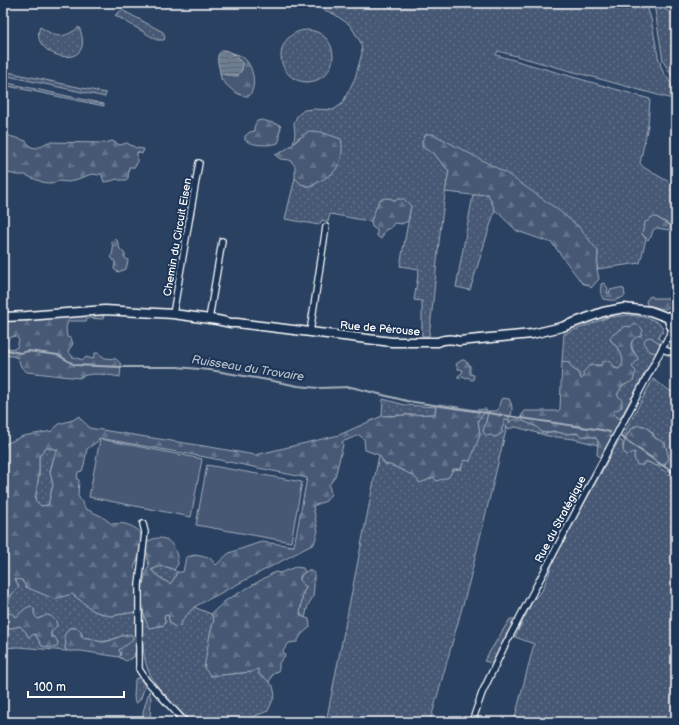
<svg xmlns="http://www.w3.org/2000/svg" width="679" height="725" font-family="'Balsamiq Sans',sans-serif">
  <style>
    .grass { fill: url(#grass-dots); stroke: #a2acba }
    .forest { fill: url(#forest-firs); stroke: #a2acba; fill-rule: evenodd }
    .garden { fill: #465975; stroke: #a2acba }
    .water { fill: url(#water-rules); stroke: #a7b1be }
    .lines { fill: none; stroke-linecap: round; stroke-linejoin: round }
    .stream { stroke: #a7b1be; stroke-width: 2 }
    .street-casing { stroke: #fff; stroke-width: 8 }
    .secondary-casing { stroke: #fff; stroke-width: 11 }
    .street { stroke: #1d3557; stroke-width: 5.5 }
    .secondary { stroke: #1d3557; stroke-width: 8 }
    .labels { text-anchor: middle; stroke-width: 4; stroke-linejoin: round; paint-order: stroke }
    .street-label { font-size: 11px; fill: #fff; stroke: #1d3557 }
    .water-label { font-size: 12px; font-style: italic; fill: #b6bec8; stroke: #1d3557 }
  </style>
  <defs>
    <pattern id="grass-dots" width="8" height="8" patternUnits="userSpaceOnUse"><rect width="8" height="8" fill="#465975"/><path d="M2 2h.1M6 6h.1" fill="none" stroke="#62728a" stroke-width="1.8" stroke-linecap="round"/></pattern>
    <pattern id="forest-firs" width="22" height="20" patternUnits="userSpaceOnUse"><rect width="22" height="20" fill="#465975"/><path d="M5 1l3.5 6h-7zM16 11l3.5 6h-7z" fill="#62728a"/></pattern>
    <pattern id="water-rules" width="6" height="5" patternUnits="userSpaceOnUse"><rect width="6" height="5" fill="#6d7d92"/><path d="M0 2.5h6" fill="none" stroke="#5e6772"/></pattern>
  </defs>
  <rect width="100%" height="100%" fill="#2a4161"/>
  <filter id="ink" filterUnits="userSpaceOnUse"><feTurbulence type="fractalNoise" baseFrequency=".025" numOctaves="2"/><feDisplacementMap in="SourceGraphic" scale="8" xChannelSelector="R" yChannelSelector="G"/><feConvolveMatrix kernelMatrix="1 2 1 2 8 2 1 2 1" color-interpolation-filters="sRGB"/></filter>
  <g filter="url(#ink)">
    <g class="grass">
      <path d="M308 3H646L651 19 658 56 662 70 676 91V100L498 51 496 55 650 99 648 125 640 163 643 167 676 186V228L656 217 642 234 646 239 640 263 597 269 598 251 434 154 449 171C439 225 436 281 429 336H422V301L414 300 419 269 400 266 411 206 395 202 375 212 371 221H368L330 214 328 222 322 220 319 225 285 219 295 178 301 184 311 187 322 179 332 174 299 137 293 145 295 134 294 123 297 116 304 110 313 109 333 110 342 104 355 78 362 53 361 43 350 25 334 14Z"/>
      <polygon points="654,4 676,15 676,83 663,61"/>
      <polygon points="122,10 163,32 165,36 164,40 157,40 115,15"/>
      <path d="M40 27C44 29 48 32 52 34 61 39 72 33 79 27 99 75 27 57 40 27Z"/>
      <circle cx="307" cy="56" r="26"/>
      <polygon points="3,71 106,93 105,97 3,75"/>
      <polygon points="3,82 104,104 104,106 3,85"/>
      <polygon points="488,194 495,210 470,290 456,287 473,195"/>
      <path d="M628 315C643 317 651 316 663 327V333L661 332 658 338 662 341 660 344 651 337 649 351 656 353 620 419 613 414 617 395 637 356C632 350 629 343 635 337L630 327 619 330 610 340C617 347 629 360 619 369L601 365H591L584 377 581 379 578 372 573 369 569 363 562 361 564 334 609 317Z"/>
      <path d="M653 379 676 395V473L664 465 669 459C667 450 664 444 656 438 653 436 655 436 653 433 647 426 637 422 630 430 628 432 627 436 625 438L622 437Z"/>
      <polygon points="383,399 405,405 436,407 435,414 382,416"/>
      <path d="M486 411H489C486 418 486 425 483 431L500 430 504 420 509 419V423L511 420C523 418 536 425 545 433 552 431 557 432 564 433 575 435 590 431 598 441V445L574 439 548 436 516 427 507 429V426L469 583 430 722H326L379 455 385 464C402 467 413 479 433 477 443 476 451 469 461 469L464 460 480 435 478 420Z"/>
      <path d="M619 440 623 442C623 448 622 452 627 455L635 452 644 464 645 461 657 466 676 479V722H630L627 717 574 722H520L514 721 534 644 515 637 533 600 542 591 554 560 566 537Z"/>
      <polygon points="45,448 51,448 59,450 54,457 50,472 53,485 48,505 41,506 35,501 39,474 39,457"/>
      <polygon points="159,566 171,568 177,572 174,579 170,584 159,577 151,570"/>
      <path d="M309 570 314 573V587L313 597 308 605 305 618 300 614 303 593 306 587 300 582C300 575 303 573 309 570Z"/>
      <path d="M15 578 22 580 26 587 72 594 94 611 110 616 136 612V649L134 657 126 661 119 657 121 654 119 650 123 646 127 634C118 637 107 643 98 641 91 640 91 637 83 638L80 630 77 628H69C66 635 67 641 65 648L67 651 18 647 3 648V630L20 626 26 632 35 634 42 646 55 637H51L52 629 41 617 38 619 35 617 34 609 26 608 16 617 3 620V603L7 604 12 594 18 587Z"/>
      <path d="M194 607 211 614 214 620 210 634 211 676 251 672 258 668 273 686 275 695 268 711 252 717 250 722H191C176 707 156 689 148 670 141 653 143 629 143 611L146 621 150 628 164 625 165 622 164 616 168 615 170 623 175 627Z"/>
      <polygon points="510,619 515,619 492,663 484,661"/>
      <polygon points="138,678 142,681 145,686 141,698 137,703 135,702 134,697 135,679"/>
      <polygon points="149,691 151,698 150,722 143,722 143,712"/>
    </g>
    <g class="forest">
      <path d="M232 53C236 54 241 55 244 58 254 67 257 87 249 96 238 97 228 87 221 79L220 73 227 75 243 64Z"/>
      <path d="M262 120 280 125 281 128 279 134 280 138 278 143C268 146 254 146 245 140V136L250 132 255 131 254 127 257 121Z"/>
      <path d="M309 131 321 132 341 139C344 150 341 168 330 175 324 179 317 182 311 187L301 184 295 178V166L290 160 280 159 275 155C290 149 296 140 309 131Z"/>
      <polygon points="3,134 26,141 31,147 37,148 48,142 105,143 112,141 120,145 127,143 136,148 144,149 142,154 137,152 137,163 135,167 129,167 128,178 126,180 119,180 117,179 111,181 104,182 101,173 99,175 92,174 69,182 58,181 52,184 42,182 25,175 17,175 3,172"/>
      <polygon points="426,134 433,134 506,173 557,209 579,227 598,251 597,269 599,279 591,288 588,285 582,283 552,243 517,231 495,210 488,194 473,195 445,192 449,171 434,154 422,147 422,141"/>
      <polygon points="386,198 392,199 395,201 398,199 404,199 411,206 408,221 402,224 394,223 390,229 386,229 381,239 377,236 377,230 372,227 371,221 379,200"/>
      <polygon points="652,217 656,217 671,226 669,230 657,228 653,230 651,237 648,240 642,234 645,222 648,221"/>
      <path d="M114 239 117 240 120 249 125 254V258L128 260C127 268 126 270 118 272L114 269 115 262 111 257C112 255 113 251 113 249 113 244 110 243 114 239Z"/>
      <path d="M604 283 608 288 607 293H609L610 290 619 288 624 289 625 296C615 301 614 301 603 299 599 291 601 291 601 284Z"/>
      <polygon points="652,296 653,298 669,298 673,300 673,306 664,309 647,305 646,301 649,297"/>
      <path d="M100 314 104 316 103 319 88 318 86 321H68L66 328 67 337 71 338 73 344 68 351 73 357 83 360 86 357 93 359 95 353H98L105 358 116 359 121 364 120 377C108 375 90 371 79 378L27 372 21 367 18 358 12 356 3 355V347L14 349 17 347 19 340 15 336 9 338H3V320H23Z"/>
      <path d="M633 325H639L643 330 641 336C633 337 629 342 632 350 634 354 637 355 638 359L632 367 636 371 633 381 622 386 617 395 622 400V407L614 411 613 414 620 419 613 437 606 447 601 457 597 455 598 441 595 437 582 436 577 433 566 434 553 431 545 433 541 432 537 427 523 421 521 416 525 411H558L560 409 562 361 569 363 573 369 578 372 581 379 584 377 583 373C590 363 590 366 601 365L603 362 607 361 612 363 614 368 619 369C629 360 617 347 610 339L611 336 626 326 630 327Z"/>
      <path d="M651 337 660 344 656 353C648 351 645 349 644 341L646 338Z"/>
      <polygon points="462,360 464,360 470,365 470,374 474,375 473,380 471,380 468,377 466,378 463,376 459,379 458,378 458,376 462,373 463,370 458,369 456,364"/>
      <path d="M502 398 509 399C513 406 513 412 509 419L504 420V424L501 430 503 432 498 436 494 437 491 435 486 436 483 431C486 425 486 418 489 411H497C500 407 499 401 502 398Z"/>
      <path d="M439 404 476 410 486 409V411L478 420 480 435 470 461 464 460 461 469H453L449 477 436 481 434 477 420 483C413 474 413 476 404 471 396 467 394 466 385 464L379 455 365 450 364 439 359 435 342 442 343 445 335 477 329 485 331 494 326 501 313 506 318 531 314 544 194 607 184 618 180 626 175 627 170 623 168 615 164 616 165 622 164 625 149 628C140 612 140 582 149 566L145 543C165 530 177 544 178 564L174 570C166 565 159 566 151 570L159 577 170 584 174 579 177 572H183L186 557 195 555 210 558 216 565 229 553 261 542 294 546 307 478 205 457 99 438 98 441 87 449 84 465 82 471 78 472 77 479 79 480 78 496 86 509 101 516 112 524C118 523 125 523 131 526 133 527 137 529 139 531 146 540 138 559 134 568L138 571 136 612 110 616 94 611 72 594 54 599 26 587 22 580 15 579 19 587 12 594 7 604 3 603V445L23 436 52 431 59 424 73 420 79 416C81 421 86 422 89 428L210 447 255 455 339 435 382 416 435 414 436 407ZM45 448H51L58 450 54 457 50 472 53 485 48 505 41 506 35 500 39 474V457Z"/>
      <path d="M638 425 645 426 652 433 655 438 665 443 669 459 664 465 657 466 646 461 643 465H637L634 457 635 452 627 455 623 451C624 439 627 431 638 425Z"/>
      <polygon points="295,567 303,568 305,572 300,577 300,582 306,587 303,593 300,614 303,617 309,619 310,627 301,635 297,642 289,643 283,651 285,656 279,663 279,670 273,674 269,682 264,677 260,676 258,669 251,672 211,676 204,668 210,634 214,620 211,614 225,601 275,572 280,573"/>
      <path d="M31 606 34 609C34 613 34 616 38 619L47 615 51 616 56 621 57 626C53 629 50 631 51 637H55L58 643 57 647 51 648 42 646 35 634 28 637 26 632 20 626 3 630V620L6 614 11 613 16 617 26 608Z"/>
      <path d="M69 628H77L80 630 83 638C93 637 95 642 104 642 114 641 122 633 132 635L133 639C129 645 124 645 119 650L121 654 119 657 81 651H67L65 648 66 643 64 636Z"/>
    </g>
    <g class="garden">
      <polygon points="100,439 202,459 191,517 89,497"/>
      <polygon points="207,465 302,482 291,542 196,525"/>
    </g>
    <path class="water" d="M225 50 232 53 243 64 242 70 238 75H227L220 73C219 64 213 53 225 50Z"/>
    <g class="lines">
      <g class="stream">
        <polyline points="3,349 20,353 28,351 58,355 75,365 121,367 177,367 210,370 273,381 298,386 318,388 351,387 407,401 602,430 610,432"/>
        <polyline points="620,436 676,475"/>
      </g>
      <defs>
        <g id="street">
          <polyline points="173,314 199,163"/>
          <polyline points="209,319 222,241"/>
          <polyline points="310,332 326,227"/>
          <polyline points="662,349 676,354"/>
          <polyline points="143,524 145,532 139,585 139,669 146,680 185,722"/>
          <polyline points="472,722 482,693 503,649 673,328"/>
        </g>
        <g id="secondary">
          <polyline points="676,313 670,316 669,320 671,326 676,328"/>
          <path d="M3 317 27 316 105 310 173 314 217 320 231 323H237L392 342H438C443 339 453 339 459 341L532 334 562 327 603 312 624 308 650 311 669 318"/>
        </g>
      </defs>
      <use href="#street" class="street-casing"/>
      <use href="#secondary" class="secondary-casing"/>
      <use href="#street" class="street"/>
      <use href="#secondary" class="secondary"/>
    </g>
  </g>
  <g class="labels">
    <g class="street-label">
      <text transform="translate(177 237) rotate(-80)" y="4">Chemin du Circuit Eisen</text>
      <text transform="translate(380 328) rotate(5)" y="4">Rue de Pérouse</text>
      <text transform="translate(560 519) rotate(-62)" y="4">Rue du Stratégique</text>
    </g>
    <g class="water-label">
      <text transform="translate(248 368) rotate(9)" y="4">Ruisseau du Trovaire</text>
    </g>
  </g>
  <rect width="679" height="725" fill="none" stroke="#1d3557" stroke-width="16"/>
  <rect x="8" y="8" width="663" height="709" fill="none" stroke="#fff" stroke-width="1.5" filter="url(#ink)"/>
  <path d="M28 691v6h96v-6" fill="none" stroke="#ffffff" stroke-width="2"/>
  <text x="34" y="691" font-size="12" fill="#ffffff" stroke="#1d3557" stroke-width="3" paint-order="stroke">100 m</text>
</svg>
